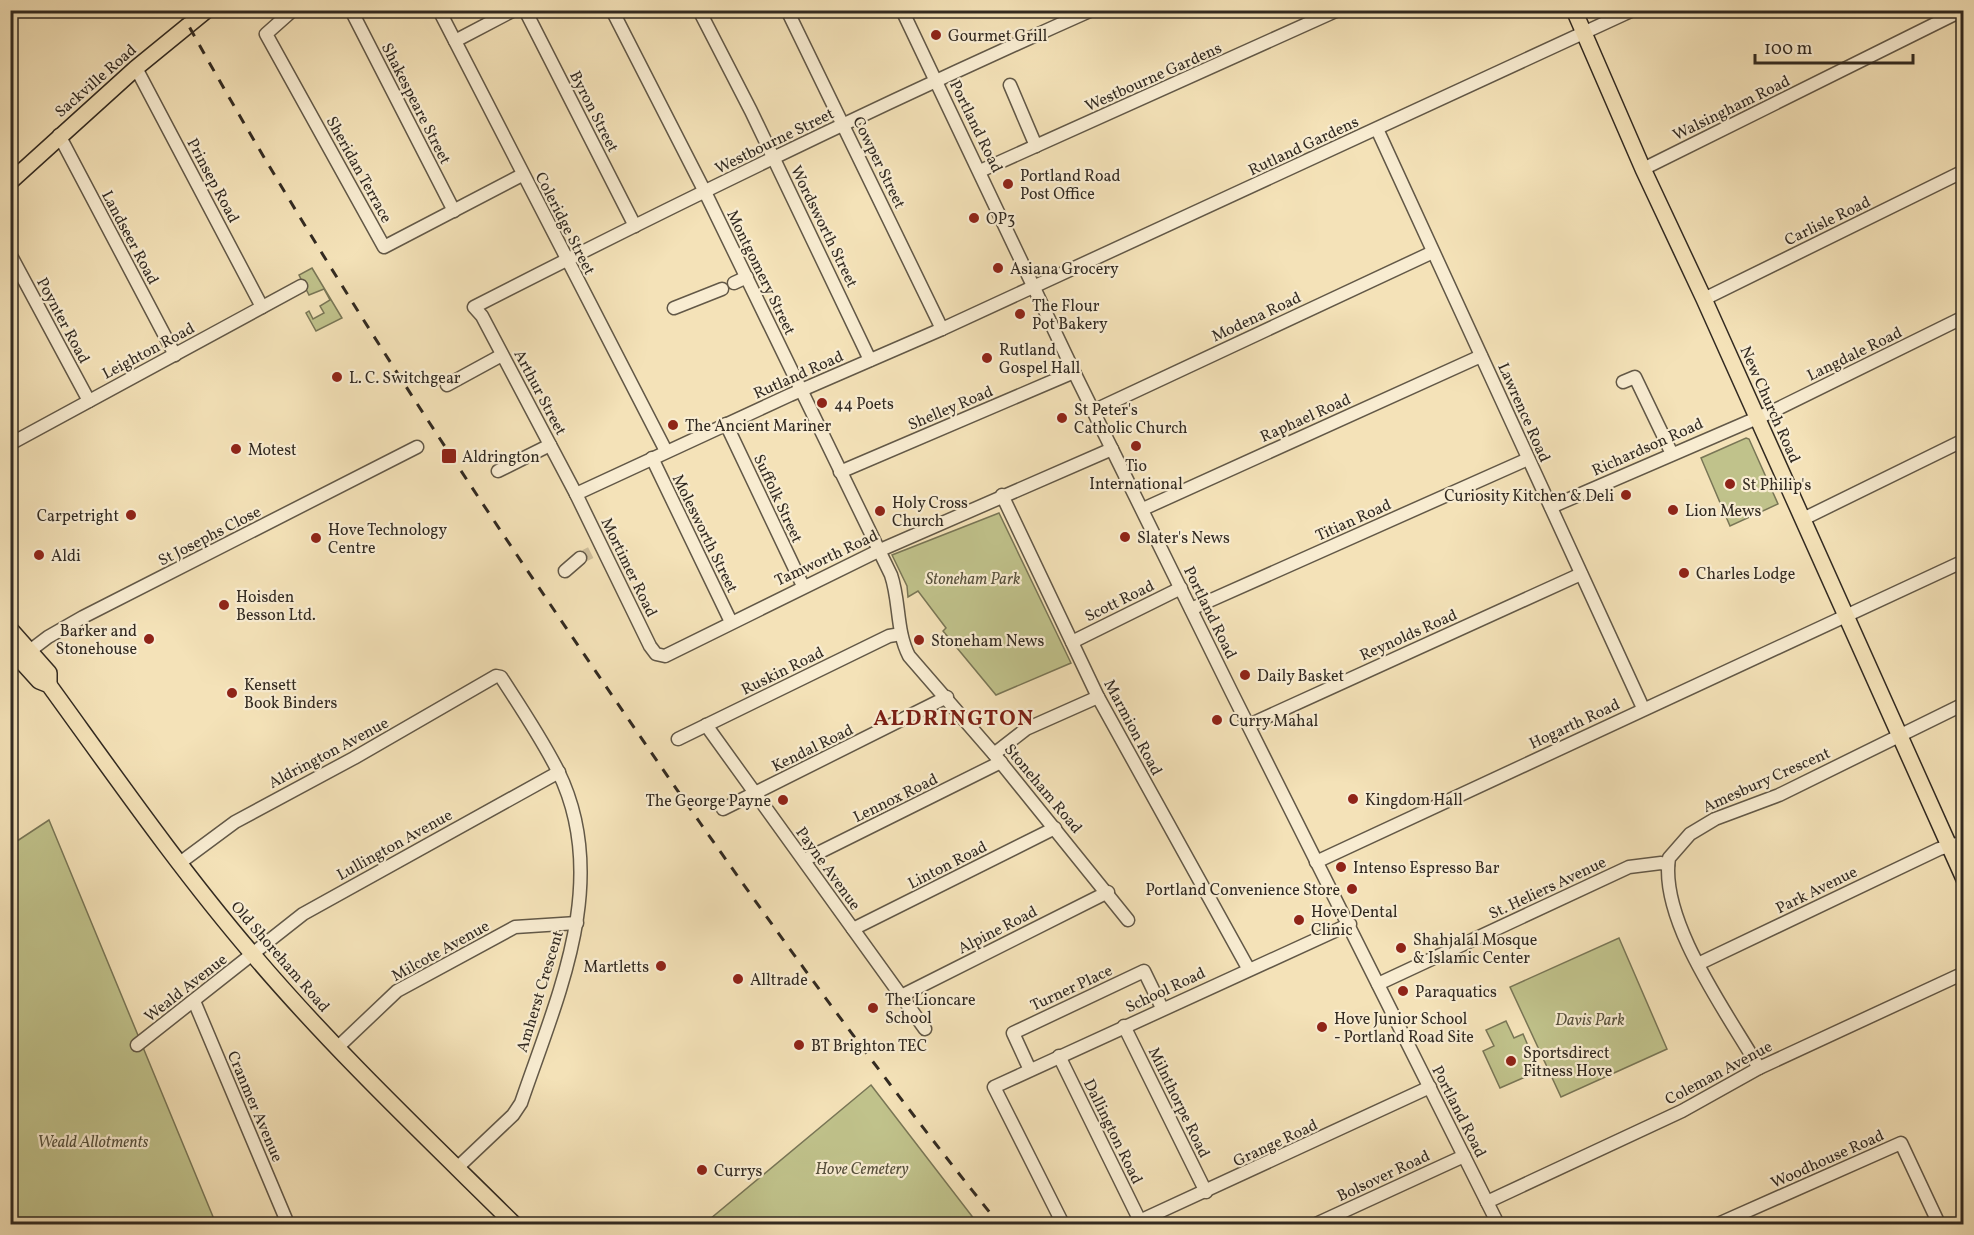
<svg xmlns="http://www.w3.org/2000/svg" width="1974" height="1235" font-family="Vollkorn,serif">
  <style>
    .green { fill: #c0c28b; stroke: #797656; stroke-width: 1.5 }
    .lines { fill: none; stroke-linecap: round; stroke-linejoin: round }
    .minor-tunnel { stroke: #cdbd9a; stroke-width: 12; stroke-dasharray: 12 6; stroke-linecap: butt }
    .minor-casing { stroke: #625847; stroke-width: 15 }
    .major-casing { stroke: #322a21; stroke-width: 18 }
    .minor { stroke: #f8ecd1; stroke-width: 12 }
    .major { stroke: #f4e2b8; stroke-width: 15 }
    .rail { stroke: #322a21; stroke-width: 3; stroke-dasharray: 10 10; stroke-linecap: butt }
    .poi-dot { fill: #8f2418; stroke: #f8ecd1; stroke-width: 2 }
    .labels { text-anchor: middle; stroke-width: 4.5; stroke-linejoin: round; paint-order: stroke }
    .poi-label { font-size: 16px; fill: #322a21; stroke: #f8ecd1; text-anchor: start }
    .street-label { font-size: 16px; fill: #322a21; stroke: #f8ecd1 }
    .park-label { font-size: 16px; font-style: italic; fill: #56503c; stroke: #f8ecd1 }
    .district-label { font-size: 22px; font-weight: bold; letter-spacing: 1.5px; fill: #7a1f14; stroke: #f8ecd1 }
  </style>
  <rect width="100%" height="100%" fill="#f4e2b8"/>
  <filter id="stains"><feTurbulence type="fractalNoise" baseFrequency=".00333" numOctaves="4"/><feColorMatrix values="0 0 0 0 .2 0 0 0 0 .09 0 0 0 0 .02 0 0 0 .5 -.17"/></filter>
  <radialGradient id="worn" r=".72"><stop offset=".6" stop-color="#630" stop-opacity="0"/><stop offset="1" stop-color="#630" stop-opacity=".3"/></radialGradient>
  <g class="green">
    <polygon points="312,268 342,318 316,331 306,313 309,311 313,319 324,313 320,306 330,300 324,289 309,295 299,275"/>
    <polygon points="1746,438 1749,439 1778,504 1730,526 1701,458"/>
    <polygon points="999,513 1071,663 996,695 943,631 946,628 918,591 908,597 907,586 892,555"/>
    <polygon points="49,820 216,1224 11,1224 11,845"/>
    <polygon points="1619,938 1667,1049 1561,1097 1510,987"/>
    <polygon points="1506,1021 1514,1038 1523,1034 1539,1071 1500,1088 1483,1051 1494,1046 1486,1030"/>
    <polygon points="871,1085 978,1224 704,1224"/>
  </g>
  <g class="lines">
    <polyline class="minor-tunnel" points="580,558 592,552"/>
    <defs>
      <g id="minor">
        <polyline points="293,10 266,34 384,247 522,175"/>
        <polyline points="351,10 454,211"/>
        <polyline points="439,10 666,451"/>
        <polyline points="525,10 635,226"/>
        <path d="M612 10 705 192 891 575C900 601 896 631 909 656L994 754 1128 920"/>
        <polyline points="699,10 751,111 870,360"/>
        <polyline points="787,10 942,329"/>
        <polyline points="902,10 1074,372 1232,693 1498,1224"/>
        <path d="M1092 10C883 103 677 203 474 307L482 316 576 494 650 646 656 654 665 656 878 551 1112 449"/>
        <polyline points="455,41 514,10"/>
        <polyline points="136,68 262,307"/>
        <polyline points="1010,85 1036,146"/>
        <polyline points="1377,129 1643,708"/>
        <polyline points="59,135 175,355"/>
        <polyline points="1643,169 1963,10"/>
        <polyline points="980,171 1338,10"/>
        <polyline points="10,254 89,401"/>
        <polyline points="734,283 747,277"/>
        <polyline points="1704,299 1964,171"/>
        <polyline points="674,308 722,289"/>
        <polyline points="1623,382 1635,377 1672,454"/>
        <polyline points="447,385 502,355"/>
        <polyline points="1093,411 1433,252"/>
        <polyline points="726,424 803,586"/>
        <polyline points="10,444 301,286"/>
        <polyline points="652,458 731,622"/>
        <polyline points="498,471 550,445"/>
        <polyline points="840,472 1074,372"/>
        <polyline points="576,494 790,395 942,329 1633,10"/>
        <polyline points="1002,495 1098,697 1248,968"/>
        <polyline points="1551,507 1771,412 1964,317"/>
        <polyline points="1143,509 1481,356"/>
        <polyline points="1803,519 1964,440"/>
        <polyline points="565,571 580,558"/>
        <polyline points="1191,609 1528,459"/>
        <polyline points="1072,642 1181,588"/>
        <polyline points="23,656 48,637 83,617 417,447"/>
        <polyline points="706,725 925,1029"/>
        <polyline points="1249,725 1581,574"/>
        <polyline points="678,739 889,636 901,634"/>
        <polyline points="994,754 1026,729 1098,697"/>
        <polyline points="723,809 947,697"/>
        <polyline points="804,860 1001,762"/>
        <path d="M181 862 235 822 354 758 496 676 501 677C521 708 542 739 558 771 612 881 557 997 521 1103L513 1115 457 1168"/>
        <polyline points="1316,862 1964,561"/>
        <polyline points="853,929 1055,828"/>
        <polyline points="1698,964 1939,849 1964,842"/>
        <polyline points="1378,984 1629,867 1661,863 1668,865"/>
        <polyline points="901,996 1108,892"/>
        <polyline points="194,1001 288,1224"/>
        <polyline points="1124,1026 1206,1192"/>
        <polyline points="137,1045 303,914 559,772"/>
        <polyline points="338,1047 397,991 515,927 577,923"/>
        <polyline points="1059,1056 1140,1221"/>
        <path d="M1759 1068C1728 1014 1659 921 1669 858L1690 834 1715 819 1779 795 1964 704"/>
        <polyline points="1030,1070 1013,1033 1144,971 1162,1008"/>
        <polyline points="1487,1202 1682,1111 1759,1068 1964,973"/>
        <polyline points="1063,1224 994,1087 1350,924"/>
        <polyline points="1133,1224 1430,1087"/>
        <polyline points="1316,1224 1464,1156"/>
        <polyline points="1718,1224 1901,1143 1939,1224"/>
      </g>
      <g id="major">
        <polyline points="1574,10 1643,169 1704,299 1964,879"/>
        <polyline points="10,182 136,68 207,10"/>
        <polyline points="10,629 49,673 49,685"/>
        <path d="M10 649 39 681 49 685C115 776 181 871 255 957 335 1051 426 1137 514 1224"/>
      </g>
    </defs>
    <use href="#minor" class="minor-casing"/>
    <use href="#major" class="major-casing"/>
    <use href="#minor" class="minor"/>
    <use href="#major" class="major"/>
    <path class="rail" d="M180 10C298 225 433 432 571 635 707 836 847 1035 999 1224"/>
  </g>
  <g class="poi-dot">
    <circle cx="936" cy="35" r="6"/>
    <circle cx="1008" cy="184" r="6"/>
    <circle cx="974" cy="218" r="6"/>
    <circle cx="998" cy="268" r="6"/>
    <circle cx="1020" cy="314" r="6"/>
    <circle cx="987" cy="358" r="6"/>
    <circle cx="337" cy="377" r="6"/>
    <circle cx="822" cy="403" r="6"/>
    <circle cx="1062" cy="418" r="6"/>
    <circle cx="673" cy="425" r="6"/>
    <circle cx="1136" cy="446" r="6"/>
    <circle cx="236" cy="449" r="6"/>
    <rect x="441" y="448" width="16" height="16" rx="3"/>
    <circle cx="1730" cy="484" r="6"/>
    <circle cx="1626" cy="495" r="6"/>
    <circle cx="1673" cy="510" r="6"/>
    <circle cx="880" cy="511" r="6"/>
    <circle cx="131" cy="515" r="6"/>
    <circle cx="1125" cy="537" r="6"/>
    <circle cx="316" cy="538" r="6"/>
    <circle cx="39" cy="555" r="6"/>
    <circle cx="1684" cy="573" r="6"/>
    <circle cx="224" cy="605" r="6"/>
    <circle cx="149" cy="639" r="6"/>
    <circle cx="919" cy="640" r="6"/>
    <circle cx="1245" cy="675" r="6"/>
    <circle cx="232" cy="693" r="6"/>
    <circle cx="1217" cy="720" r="6"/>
    <circle cx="1353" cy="799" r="6"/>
    <circle cx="783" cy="800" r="6"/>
    <circle cx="1341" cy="867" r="6"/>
    <circle cx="1352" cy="889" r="6"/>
    <circle cx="1299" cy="920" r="6"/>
    <circle cx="1401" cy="948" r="6"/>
    <circle cx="661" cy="966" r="6"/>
    <circle cx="738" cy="979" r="6"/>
    <circle cx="1403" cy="991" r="6"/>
    <circle cx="873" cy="1008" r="6"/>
    <circle cx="1322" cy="1027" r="6"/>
    <circle cx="799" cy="1045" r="6"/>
    <circle cx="1511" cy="1061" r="6"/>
    <circle cx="702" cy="1170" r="6"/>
  </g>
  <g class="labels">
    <g class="poi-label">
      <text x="948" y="41">Gourmet Grill</text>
      <text x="1020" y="181">Portland Road<tspan x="1020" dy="18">Post Office</tspan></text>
      <text x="986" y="224">OP3</text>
      <text x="1010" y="274">Asiana Grocery</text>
      <text x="1032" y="311">The Flour<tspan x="1032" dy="18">Pot Bakery</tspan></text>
      <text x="999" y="355">Rutland<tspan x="999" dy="18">Gospel Hall</tspan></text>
      <text x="349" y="383">L. C. Switchgear</text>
      <text x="834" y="409">44 Poets</text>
      <text x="1074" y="415">St Peter's<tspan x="1074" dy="18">Catholic Church</tspan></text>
      <text x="685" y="431">The Ancient Mariner</text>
      <text x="248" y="455">Motest</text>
      <text x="462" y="462">Aldrington</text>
      <text x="1136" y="471" text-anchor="middle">Tio<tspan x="1136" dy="18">International</tspan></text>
      <text x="1742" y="490">St Philip's</text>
      <text x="1614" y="501" text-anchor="end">Curiosity Kitchen &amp; Deli</text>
      <text x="892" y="508">Holy Cross<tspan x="892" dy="18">Church</tspan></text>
      <text x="1685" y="516">Lion Mews</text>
      <text x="119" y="521" text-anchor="end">Carpetright</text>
      <text x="328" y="535">Hove Technology<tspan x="328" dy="18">Centre</tspan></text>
      <text x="1137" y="543">Slater's News</text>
      <text x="51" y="561">Aldi</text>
      <text x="1696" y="579">Charles Lodge</text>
      <text x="236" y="602">Hoisden<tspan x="236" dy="18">Besson Ltd.</tspan></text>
      <text x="137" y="636" text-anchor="end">Barker and<tspan x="137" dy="18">Stonehouse</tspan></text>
      <text x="931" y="646">Stoneham News</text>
      <text x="1257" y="681">Daily Basket</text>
      <text x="244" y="690">Kensett<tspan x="244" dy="18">Book Binders</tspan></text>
      <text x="1229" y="726">Curry Mahal</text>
      <text x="1365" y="805">Kingdom Hall</text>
      <text x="771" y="806" text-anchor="end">The George Payne</text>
      <text x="1353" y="873">Intenso Espresso Bar</text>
      <text x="1340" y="895" text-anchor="end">Portland Convenience Store</text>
      <text x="1311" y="917">Hove Dental<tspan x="1311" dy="18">Clinic</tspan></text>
      <text x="1413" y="945">Shahjalal Mosque<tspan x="1413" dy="18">&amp; Islamic Center</tspan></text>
      <text x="649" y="972" text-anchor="end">Martletts</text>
      <text x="750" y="985">Alltrade</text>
      <text x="1415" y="997">Paraquatics</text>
      <text x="885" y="1005">The Lioncare<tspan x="885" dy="18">School</tspan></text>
      <text x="1334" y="1024">Hove Junior School<tspan x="1334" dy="18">- Portland Road Site</tspan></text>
      <text x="811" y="1051">BT Brighton TEC</text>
      <text x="1523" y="1058">Sportsdirect<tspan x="1523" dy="18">Fitness Hove</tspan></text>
      <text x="714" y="1176">Currys</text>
    </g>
    <g class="street-label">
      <text transform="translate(1153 76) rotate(-24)" y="6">Westbourne Gardens</text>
      <text transform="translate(95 80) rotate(-41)" y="6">Sackville Road</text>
      <text transform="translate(417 103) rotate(63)" y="6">Shakespeare Street</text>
      <text transform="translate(1731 107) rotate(-26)" y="6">Walsingham Road</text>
      <text transform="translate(595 111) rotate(63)" y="6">Byron Street</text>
      <text transform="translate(977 126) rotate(64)" y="6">Portland Road</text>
      <text transform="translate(774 140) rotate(-26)" y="6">Westbourne Street</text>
      <text transform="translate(1303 145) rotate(-25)" y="6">Rutland Gardens</text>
      <text transform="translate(880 162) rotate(64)" y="6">Cowper Street</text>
      <text transform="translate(360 169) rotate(61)" y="6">Sheridan Terrace</text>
      <text transform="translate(214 180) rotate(62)" y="6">Prinsep Road</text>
      <text transform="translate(1827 220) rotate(-26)" y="6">Carlisle Road</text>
      <text transform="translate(566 223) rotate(63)" y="6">Coleridge Street</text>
      <text transform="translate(825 226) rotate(64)" y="6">Wordsworth Street</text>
      <text transform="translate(131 237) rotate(62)" y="6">Landseer Road</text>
      <text transform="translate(762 272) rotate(64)" y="6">Montgomery Street</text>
      <text transform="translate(1256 316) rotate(-25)" y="6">Modena Road</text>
      <text transform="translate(64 320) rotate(62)" y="6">Poynter Road</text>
      <text transform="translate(148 350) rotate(-28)" y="6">Leighton Road</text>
      <text transform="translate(1854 353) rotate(-26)" y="6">Langdale Road</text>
      <text transform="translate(798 374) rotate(-24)" y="6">Rutland Road</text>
      <text transform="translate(541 392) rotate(62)" y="6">Arthur Street</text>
      <text transform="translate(1771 404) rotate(66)" y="6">New Church Road</text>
      <text transform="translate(950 407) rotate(-23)" y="6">Shelley Road</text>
      <text transform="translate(1525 412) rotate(66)" y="6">Lawrence Road</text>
      <text transform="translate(1305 417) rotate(-24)" y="6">Raphael Road</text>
      <text transform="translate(1647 446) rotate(-24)" y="6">Richardson Road</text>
      <text transform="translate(779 498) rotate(65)" y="6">Suffolk Street</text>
      <text transform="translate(1353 519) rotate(-24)" y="6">Titian Road</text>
      <text transform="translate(706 533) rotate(64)" y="6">Molesworth Street</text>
      <text transform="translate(209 535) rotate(-27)" y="6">St Josephs Close</text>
      <text transform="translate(826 557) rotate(-25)" y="6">Tamworth Road</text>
      <text transform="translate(630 567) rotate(64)" y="6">Mortimer Road</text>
      <text transform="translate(1119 600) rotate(-26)" y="6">Scott Road</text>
      <text transform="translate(1211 612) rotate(64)" y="6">Portland Road</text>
      <text transform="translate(1408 634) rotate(-24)" y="6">Reynolds Road</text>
      <text transform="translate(782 670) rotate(-26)" y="6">Ruskin Road</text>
      <text transform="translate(1574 723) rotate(-25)" y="6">Hogarth Road</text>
      <text transform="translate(1134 727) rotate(62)" y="6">Marmion Road</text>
      <text transform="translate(812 747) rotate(-26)" y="6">Kendal Road</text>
      <text transform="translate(328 752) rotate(-28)" y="6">Aldrington Avenue</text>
      <text transform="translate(1766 779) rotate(-24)" y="6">Amesbury Crescent</text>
      <text transform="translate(1044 788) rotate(50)" y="6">Stoneham Road</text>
      <text transform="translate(895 797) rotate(-26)" y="6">Lennox Road</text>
      <text transform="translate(394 844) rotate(-29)" y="6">Lullington Avenue</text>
      <text transform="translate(947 864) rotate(-27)" y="6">Linton Road</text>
      <text transform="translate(829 868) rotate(54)" y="6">Payne Avenue</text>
      <text transform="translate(1547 887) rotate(-25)" y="6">St. Heliers Avenue</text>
      <text transform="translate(1816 889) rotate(-26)" y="6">Park Avenue</text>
      <text transform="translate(997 929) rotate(-27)" y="6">Alpine Road</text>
      <text transform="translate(440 950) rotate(-29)" y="6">Milcote Avenue</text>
      <text transform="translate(281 956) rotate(49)" y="6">Old Shoreham Road</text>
      <text transform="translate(185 987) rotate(-38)" y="6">Weald Avenue</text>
      <text transform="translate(1071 987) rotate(-25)" y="6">Turner Place</text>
      <text transform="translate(1165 989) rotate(-25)" y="6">School Road</text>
      <text transform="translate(539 991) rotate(-73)" y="6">Amherst Crescent</text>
      <text transform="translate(1718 1072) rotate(-28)" y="6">Coleman Avenue</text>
      <text transform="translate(1180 1102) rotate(64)" y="6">Milnthorpe Road</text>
      <text transform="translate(256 1106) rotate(67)" y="6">Cranmer Avenue</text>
      <text transform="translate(1460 1111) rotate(63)" y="6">Portland Road</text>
      <text transform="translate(1114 1131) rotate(64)" y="6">Dallington Road</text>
      <text transform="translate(1275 1142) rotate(-25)" y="6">Grange Road</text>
      <text transform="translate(1827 1158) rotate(-24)" y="6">Woodhouse Road</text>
      <text transform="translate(1383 1175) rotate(-25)" y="6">Bolsover Road</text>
    </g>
    <g class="park-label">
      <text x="973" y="584">Stoneham Park</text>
      <text x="1590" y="1025">Davis Park</text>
      <text x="93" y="1147">Weald Allotments</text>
      <text x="862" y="1174">Hove Cemetery</text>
    </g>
    <g class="district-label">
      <text x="954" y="725">ALDRINGTON</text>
    </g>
  </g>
  <rect width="1974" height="1235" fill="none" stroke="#f4e2b8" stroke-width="36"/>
  <rect x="12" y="12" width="1950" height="1211" fill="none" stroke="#322a21" stroke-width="3"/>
  <rect x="18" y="18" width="1938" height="1199" fill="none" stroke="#322a21" stroke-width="1.5"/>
  <path d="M1755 54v9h158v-9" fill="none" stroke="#322a21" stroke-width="3"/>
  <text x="1764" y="54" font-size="18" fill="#322a21" stroke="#f8ecd1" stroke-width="4.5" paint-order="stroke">100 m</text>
  <rect width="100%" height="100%" filter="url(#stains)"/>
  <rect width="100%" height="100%" fill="url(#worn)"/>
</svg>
